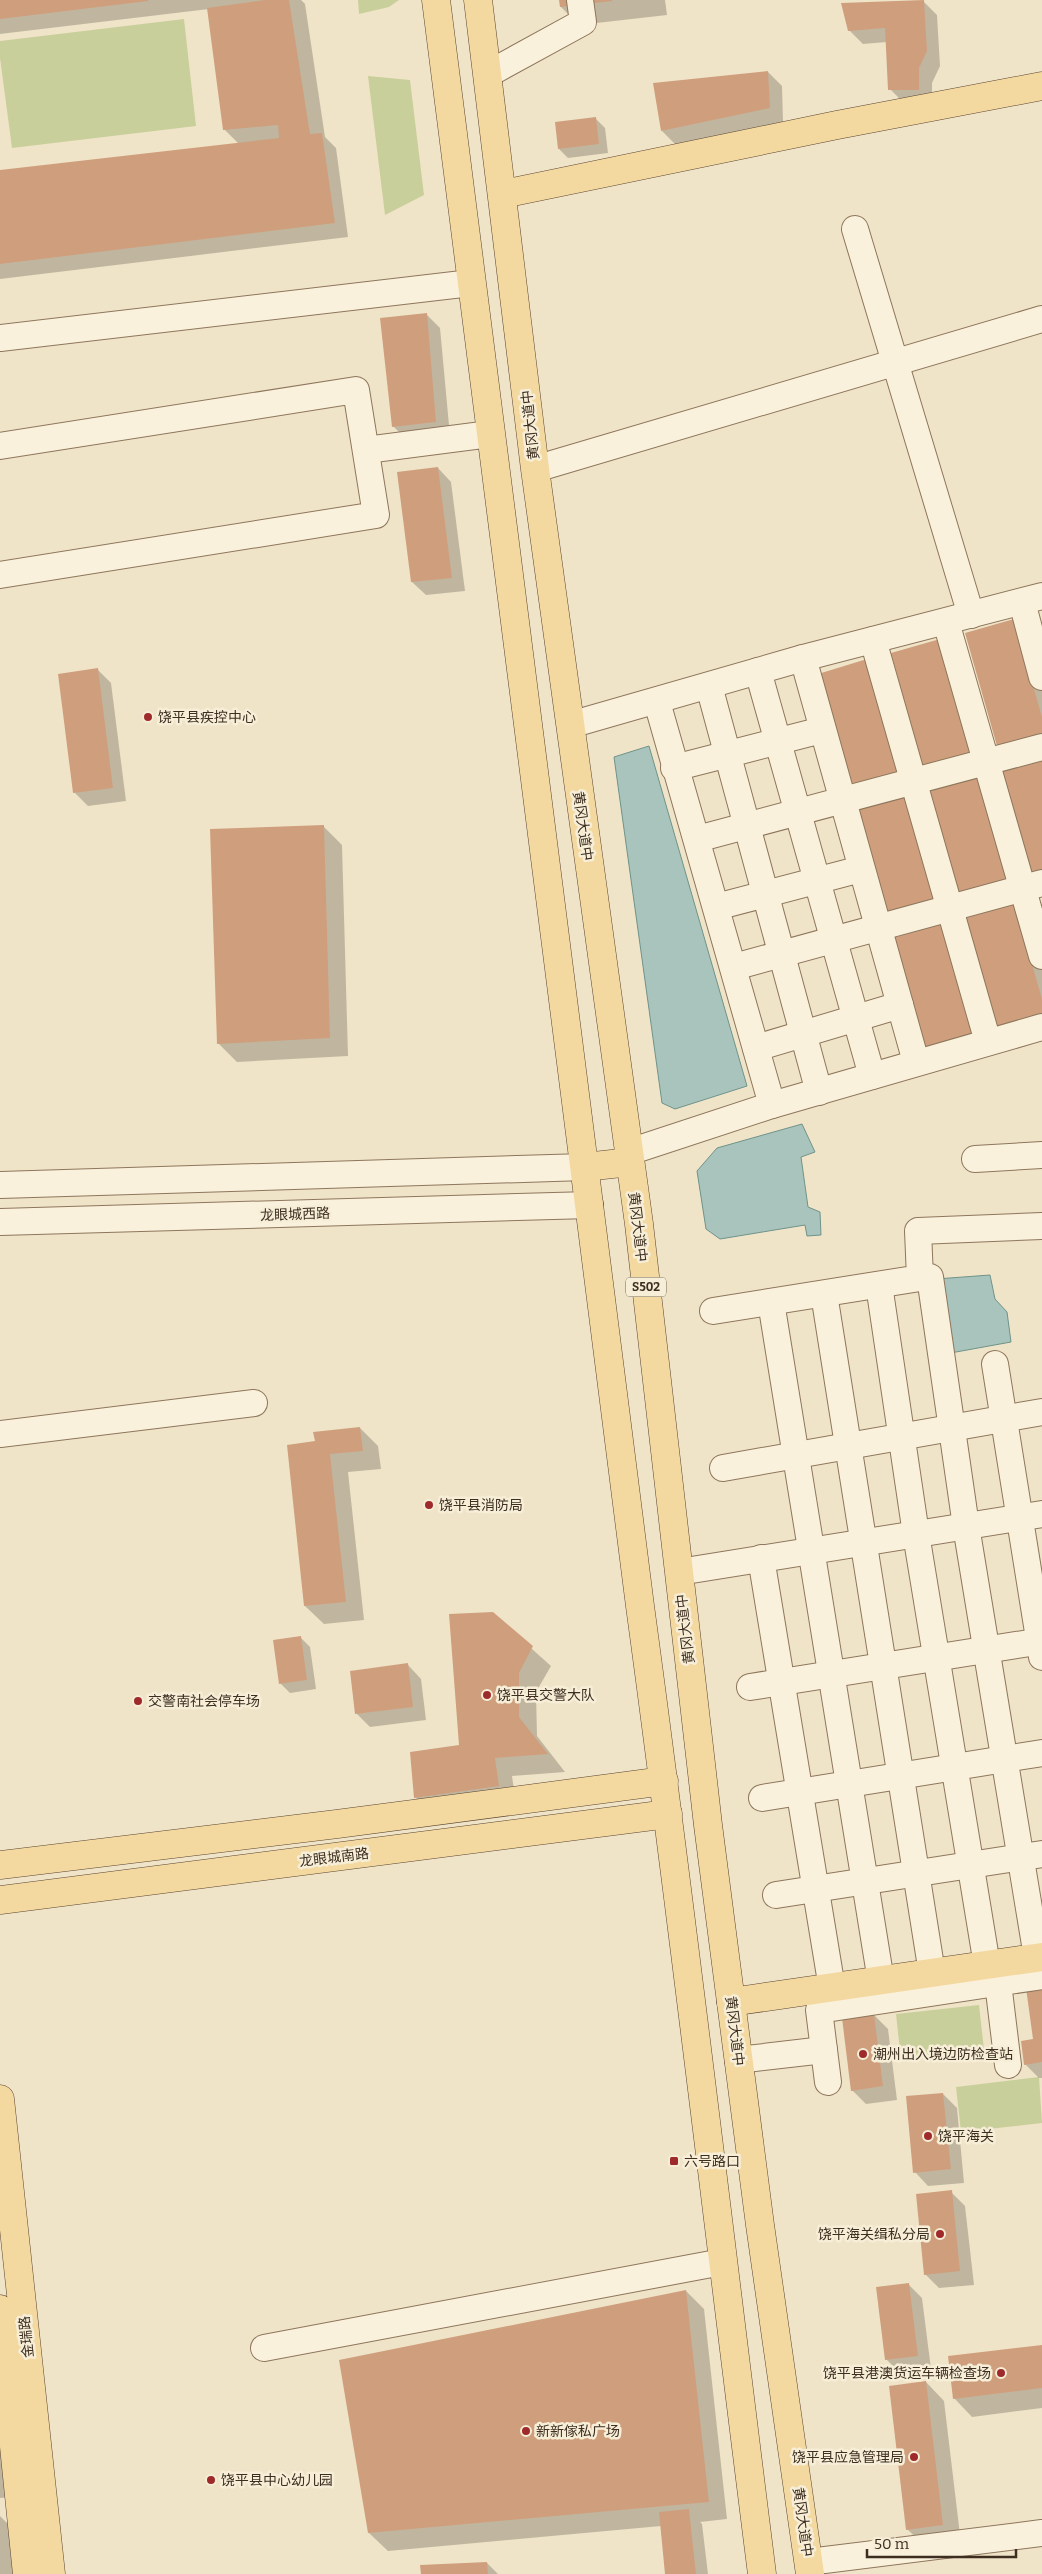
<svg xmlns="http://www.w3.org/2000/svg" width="1042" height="2574" font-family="Bitter,'Noto Sans SC',serif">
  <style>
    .green { fill: #c9cf9b }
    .water { fill: #a9c4bc; stroke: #6f938a }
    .shadow { fill: #0003 }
    .building { fill: #cf9f7d }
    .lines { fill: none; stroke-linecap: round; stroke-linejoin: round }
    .minor-casing { stroke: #8d765c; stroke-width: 28 }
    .major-casing { stroke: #5b4430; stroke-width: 29 }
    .minor { stroke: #faf1dc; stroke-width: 26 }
    .major { stroke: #f3d9a0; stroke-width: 28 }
    .poi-dot { fill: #9e2a2b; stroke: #f7eed8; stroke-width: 2 }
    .labels { text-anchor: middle; stroke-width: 5; stroke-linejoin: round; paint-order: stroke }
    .shield { fill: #f7eed8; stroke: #756857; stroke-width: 1 }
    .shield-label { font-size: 12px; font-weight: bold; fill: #3d2e20 }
    .street-label { font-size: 14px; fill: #3d2e20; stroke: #f7eed8 }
    .poi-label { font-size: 14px; fill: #3d2e20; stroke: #f7eed8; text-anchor: start }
  </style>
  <rect width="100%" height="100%" fill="#f0e4c8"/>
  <g class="green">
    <polygon points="358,0 399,0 389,7 359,14"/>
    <polygon points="184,19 196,126 12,148 0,58 0,41"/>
    <polygon points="368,76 410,80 424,195 385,215"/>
    <polygon points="979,2005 984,2050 901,2060 896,2014"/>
    <polygon points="1039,2077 1042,2123 961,2132 956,2087"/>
  </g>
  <g class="water">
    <polygon points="649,746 747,1086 675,1109 662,1103 614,757"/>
    <polygon points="802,1124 815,1152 801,1157 808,1207 820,1212 821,1235 807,1236 805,1225 720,1239 706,1229 697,1171 717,1148"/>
    <polygon points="990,1275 995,1299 1007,1312 1011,1342 945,1354 936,1279"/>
  </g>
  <g class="shadow">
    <polygon points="0,0 301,0 305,4 325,137 336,148 348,237 0,279 0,171 239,144 224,129 209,9 0,34"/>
    <polygon points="560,0 665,0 667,15 579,25 561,7"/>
    <polygon points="923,1 937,15 940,66 932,83 932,103 904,103 890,89 887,42 863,44 849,30"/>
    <polygon points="768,72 782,86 783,122 676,145 662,131"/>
    <polygon points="596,119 605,128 608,153 568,158 559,149"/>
    <polygon points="426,314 440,328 450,436 407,440 393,426"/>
    <polygon points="438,468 451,482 465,591 426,595 412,582"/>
    <polygon points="966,634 1042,674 1042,885 1015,762"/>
    <polygon points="892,654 1042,956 1042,1041 1017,1049 999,1030 978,915 960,898 941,783"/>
    <polygon points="98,670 111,683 126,801 88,806 74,792"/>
    <polygon points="324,827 342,845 348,1056 237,1062 218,1043"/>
    <polygon points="360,1428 378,1446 381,1469 348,1472 364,1620 324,1624 305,1606 316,1443"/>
    <polygon points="493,1614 551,1666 536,1692 537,1736 565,1772 512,1776 516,1804 434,1816 415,1797 460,1746"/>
    <polygon points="301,1638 310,1647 316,1689 290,1693 281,1684 275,1641"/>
    <polygon points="408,1665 421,1679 426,1720 370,1727 356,1713"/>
    <polygon points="1042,1987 1042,2078 1039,2078 1025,2064 1034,2040"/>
    <polygon points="874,2015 888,2029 897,2100 866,2104 852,2090"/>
    <polygon points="943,2094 957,2108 964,2183 928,2186 915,2172"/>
    <polygon points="951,2192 965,2206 974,2285 939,2288 925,2274"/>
    <polygon points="908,2284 922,2298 931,2369 900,2373 886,2359"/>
    <polygon points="686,2291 704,2309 727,2519 700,2522 702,2524 708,2574 666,2574 661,2526 388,2551 369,2533"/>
    <polygon points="1042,2346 1042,2408 972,2417 954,2398"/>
    <polygon points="0,2374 16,2497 0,2498"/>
    <polygon points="926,2382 944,2401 961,2543 926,2547 907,2529"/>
    <polygon points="0,2516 21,2537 25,2574 0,2574"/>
    <polygon points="487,2563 498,2574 422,2574"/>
  </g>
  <g class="building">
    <polygon points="0,0 148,0 148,1 0,19"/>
    <polygon points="265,0 289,0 310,134 322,133 335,223 0,264 0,170 279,138 278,125 223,130 207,8"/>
    <polygon points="559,0 612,0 612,1 560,7"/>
    <polygon points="924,0 927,51 919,68 919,90 888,90 885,28 848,31 841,3"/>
    <polygon points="768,71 770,108 661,131 653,83"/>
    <polygon points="596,117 599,144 558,149 555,122"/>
    <polygon points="427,313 436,422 392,427 380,318"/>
    <polygon points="438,467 452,578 411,582 397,472"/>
    <polygon points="1014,619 1042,717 1042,733 997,746 965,633"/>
    <polygon points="940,639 972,752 923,767 891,653"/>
    <polygon points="867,659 899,773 850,787 818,674"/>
    <polygon points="98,668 113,788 73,793 58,674"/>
    <polygon points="1042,753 1042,875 1033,878 1001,765"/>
    <polygon points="976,771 1008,884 959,899 927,785"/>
    <polygon points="903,791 935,904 886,919 854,805"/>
    <polygon points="324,825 330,1038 217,1044 210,829"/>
    <polygon points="1015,904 1042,999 1042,1018 998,1031 965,918"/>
    <polygon points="942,923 975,1037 925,1051 893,938"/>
    <polygon points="360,1427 363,1451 330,1454 346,1602 304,1606 287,1445 315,1441 313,1432"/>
    <polygon points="493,1612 533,1646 519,1673 519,1717 548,1754 495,1758 499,1786 414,1798 410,1752 459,1745 449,1614"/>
    <polygon points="301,1636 307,1680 279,1684 273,1640"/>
    <polygon points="408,1663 413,1707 355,1714 350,1671"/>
    <polygon points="1042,1986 1042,2062 1024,2065 1021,2041 1033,2039 1026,1988"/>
    <polygon points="874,2014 883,2086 851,2091 842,2018"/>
    <polygon points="943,2093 951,2169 913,2173 906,2096"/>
    <polygon points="952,2190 960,2271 924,2275 916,2194"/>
    <polygon points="909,2283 918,2356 885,2360 876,2287"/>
    <polygon points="686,2290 709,2502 368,2533 339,2360"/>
    <polygon points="1042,2345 1042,2388 953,2399 948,2356"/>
    <polygon points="926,2381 943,2525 906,2530 889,2386"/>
    <polygon points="689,2509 696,2574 665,2574 659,2512"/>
    <polygon points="487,2562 488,2574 421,2574 420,2565"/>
  </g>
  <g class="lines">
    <defs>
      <g id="minor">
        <polyline points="488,74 583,22 580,0"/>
        <polyline points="855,229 971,615"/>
        <polyline points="0,338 471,283"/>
        <polyline points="0,446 356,390 376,515 0,575"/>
        <polyline points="366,450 490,434"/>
        <polyline points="535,469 1042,319"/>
        <polyline points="1022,602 1042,677"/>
        <polyline points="946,622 1042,956"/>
        <polyline points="873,640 988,1042"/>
        <polyline points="803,658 916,1062"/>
        <polyline points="758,671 872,1076"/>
        <polyline points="709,686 819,1092"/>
        <polyline points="657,702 772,1105"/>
        <polyline points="570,725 803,658 1042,596"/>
        <polyline points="674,768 822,730"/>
        <polyline points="697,839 1042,747"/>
        <polyline points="716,907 861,869"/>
        <polyline points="734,967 1042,883"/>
        <polyline points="756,1048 900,1005"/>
        <polyline points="629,1152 772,1105 1042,1027"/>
        <polyline points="975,1159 1042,1155"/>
        <polyline points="0,1185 585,1167"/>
        <polyline points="0,1222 590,1205"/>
        <polyline points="920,1278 930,1277 966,1526 1037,1957"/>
        <polyline points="879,1285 916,1534 987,1965"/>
        <polyline points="824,1294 932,1973"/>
        <polyline points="771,1302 881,1981"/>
        <polyline points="713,1311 920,1278 918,1231 1042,1226"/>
        <polyline points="995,1364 1042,1657"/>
        <polyline points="0,1434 254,1403"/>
        <polyline points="723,1468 1042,1412"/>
        <polyline points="761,1558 832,1988"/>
        <polyline points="679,1572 1042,1514"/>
        <polyline points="750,1687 1042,1641"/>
        <polyline points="762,1798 1042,1753"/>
        <polyline points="776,1895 1042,1854"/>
        <polyline points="998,1983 1008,2065"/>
        <polyline points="738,2060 824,2050"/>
        <polyline points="828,2082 819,2010 1042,1976"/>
        <polyline points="264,2348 722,2262"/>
        <polyline points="809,2562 1042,2533"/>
      </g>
      <g id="major">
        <path d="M436 0 640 1606C684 1928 721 2251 762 2574"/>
        <polyline points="478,0 535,469 639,1224 708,1825 760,2225 810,2574"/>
        <polyline points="503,194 837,125 1042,86"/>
        <polyline points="585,1167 630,1162"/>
        <polyline points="0,1865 337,1824 664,1781"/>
        <polyline points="0,1900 668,1814"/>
        <polyline points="731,2002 1042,1957"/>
        <polyline points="0,2099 51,2574"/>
        <polyline points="0,2309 27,2574"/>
      </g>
    </defs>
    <use href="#minor" class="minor-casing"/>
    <use href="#major" class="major-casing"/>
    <use href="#minor" class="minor"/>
    <use href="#major" class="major"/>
  </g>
  <g class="poi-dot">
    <circle cx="148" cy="717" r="5"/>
    <circle cx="429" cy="1505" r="5"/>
    <circle cx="487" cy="1695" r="5"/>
    <circle cx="138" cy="1701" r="5"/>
    <circle cx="863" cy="2054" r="5"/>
    <circle cx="928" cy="2136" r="5"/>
    <rect x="669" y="2156" width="10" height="10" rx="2.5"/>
    <circle cx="940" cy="2234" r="5"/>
    <circle cx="1001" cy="2373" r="5"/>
    <circle cx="526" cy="2431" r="5"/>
    <circle cx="914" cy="2457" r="5"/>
    <circle cx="211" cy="2480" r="5"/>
  </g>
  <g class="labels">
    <rect class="shield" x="626" y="1277.5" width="40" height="19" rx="4"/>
    <g class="shield-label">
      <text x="646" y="1291">S502</text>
    </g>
    <g class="street-label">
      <text transform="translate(530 425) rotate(-96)" y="5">黄冈大道中</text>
      <text transform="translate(583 826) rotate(82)" y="5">黄冈大道中</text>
      <text transform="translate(295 1214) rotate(-2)" y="5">龙眼城西路</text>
      <text transform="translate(638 1227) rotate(83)" y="5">黄冈大道中</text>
      <text transform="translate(685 1629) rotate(-97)" y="5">黄冈大道中</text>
      <text transform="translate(334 1857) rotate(-7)" y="5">龙眼城南路</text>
      <text transform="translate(735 2031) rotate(83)" y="5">黄冈大道中</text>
      <text transform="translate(26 2337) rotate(-96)" y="5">金瑞路</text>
      <text transform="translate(803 2522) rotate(82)" y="5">黄冈大道中</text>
    </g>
    <g class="poi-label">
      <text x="158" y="722">饶平县疾控中心</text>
      <text x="439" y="1510">饶平县消防局</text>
      <text x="497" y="1700">饶平县交警大队</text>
      <text x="148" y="1706">交警南社会停车场</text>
      <text x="873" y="2059">潮州出入境边防检查站</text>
      <text x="938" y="2141">饶平海关</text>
      <text x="684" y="2166">六号路口</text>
      <text x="930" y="2239" text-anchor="end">饶平海关缉私分局</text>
      <text x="991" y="2378" text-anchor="end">饶平县港澳货运车辆检查场</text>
      <text x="536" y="2436">新新傢私广场</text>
      <text x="904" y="2462" text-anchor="end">饶平县应急管理局</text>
      <text x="221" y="2485">饶平县中心幼儿园</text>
    </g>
  </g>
  <path d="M867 2549v8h149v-8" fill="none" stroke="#3d2e20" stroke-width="2.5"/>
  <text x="874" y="2549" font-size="15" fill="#3d2e20" stroke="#f7eed8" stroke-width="4" paint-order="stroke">50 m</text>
</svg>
